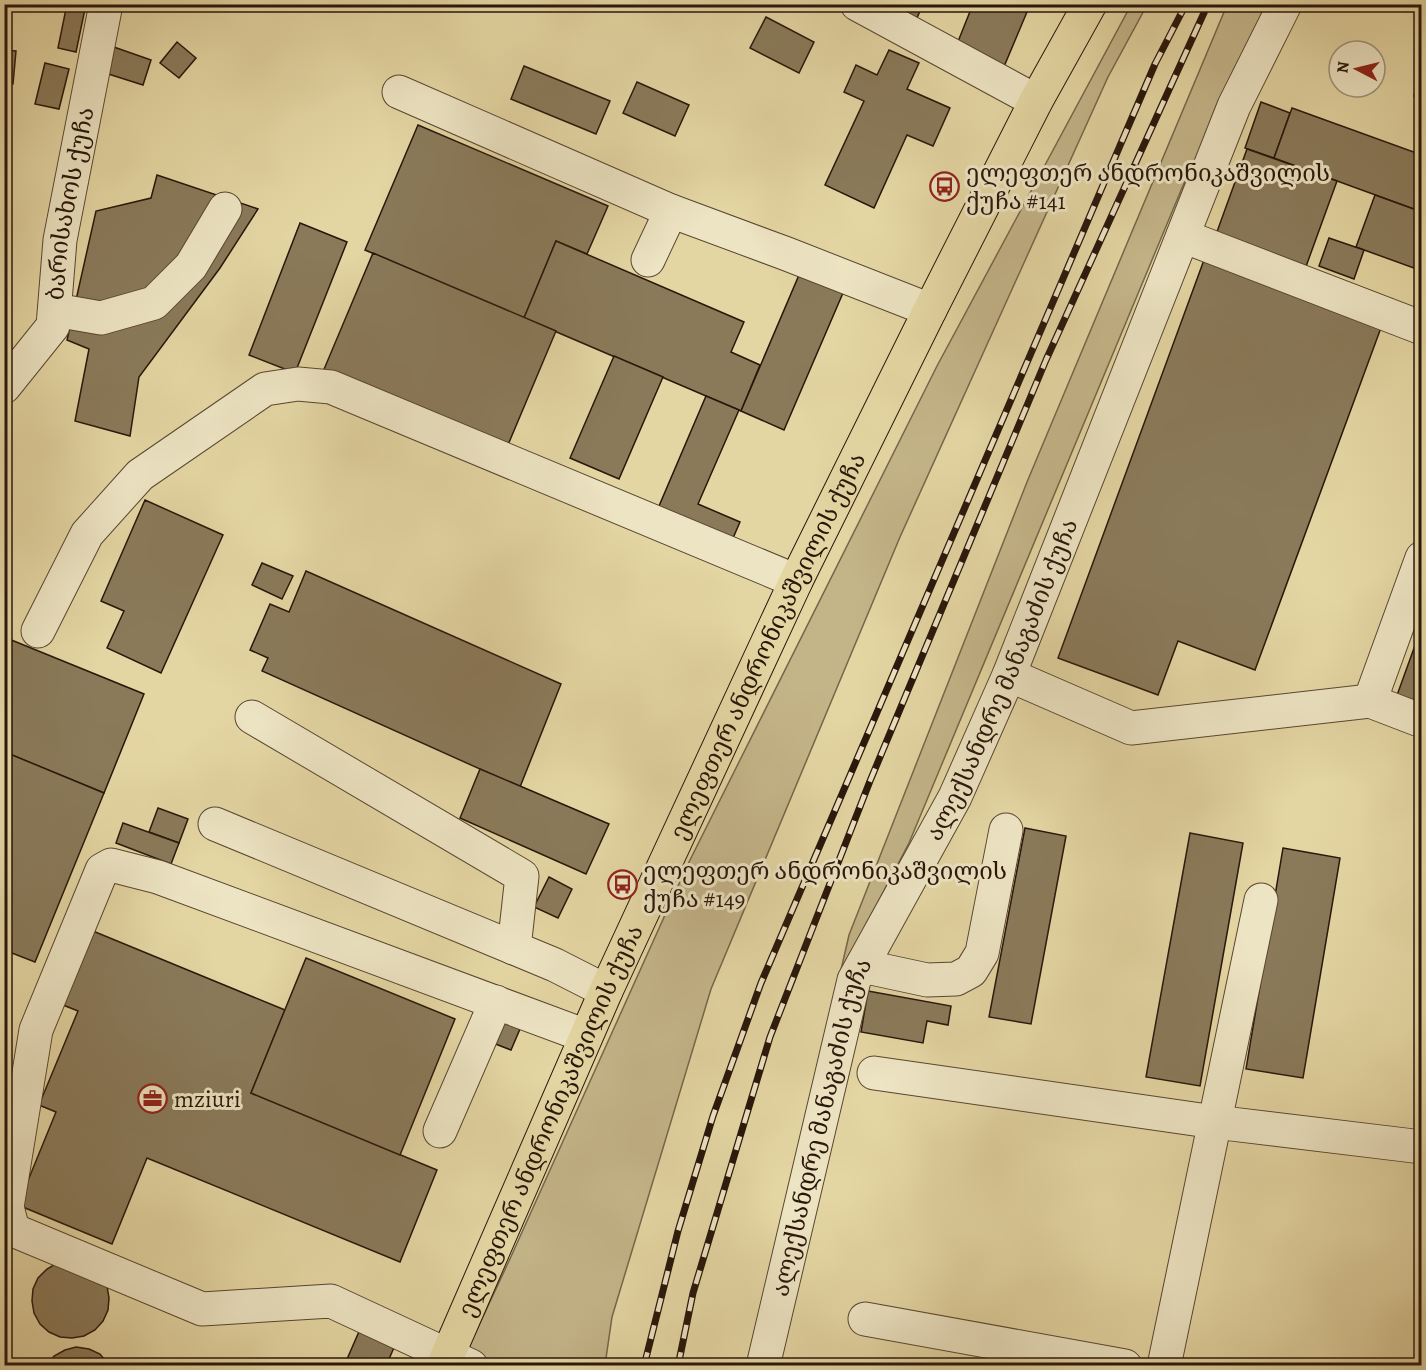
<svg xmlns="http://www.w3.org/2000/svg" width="1426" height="1370" font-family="Alegreya,'Noto Serif Georgian',serif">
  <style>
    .green { fill: #c4b589; stroke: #76664a; stroke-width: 1.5 }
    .building { fill: #8a7a5a; stroke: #29160b; stroke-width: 1.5 }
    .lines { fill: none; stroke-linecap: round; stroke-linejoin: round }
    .minor-casing { stroke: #584631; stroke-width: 35 }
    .major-casing { stroke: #29160b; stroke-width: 35 }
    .minor { stroke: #ede4c3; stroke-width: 33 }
    .major { stroke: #e4d6a3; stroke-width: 33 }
    .rail-casing { stroke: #29160b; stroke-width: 7 }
    .rail { stroke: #ede4c3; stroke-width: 4.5; stroke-dasharray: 14; stroke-linecap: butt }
    .labels { text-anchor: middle; stroke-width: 6; stroke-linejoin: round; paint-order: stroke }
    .poi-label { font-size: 24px; fill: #29160b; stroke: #ede4c3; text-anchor: start }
    .street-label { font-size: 24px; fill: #29160b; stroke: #ede4c3 }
  </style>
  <rect width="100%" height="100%" fill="#e4d6a3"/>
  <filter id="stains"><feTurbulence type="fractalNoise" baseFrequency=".00333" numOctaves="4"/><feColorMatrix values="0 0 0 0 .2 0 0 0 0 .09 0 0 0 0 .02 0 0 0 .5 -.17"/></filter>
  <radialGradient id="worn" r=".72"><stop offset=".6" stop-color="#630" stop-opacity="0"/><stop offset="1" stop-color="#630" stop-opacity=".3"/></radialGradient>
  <g class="green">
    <polygon points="1131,5 1147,5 1108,77 900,537 711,989 612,1317 605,1365 460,1366 509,1261 688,864 937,366"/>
    <polygon points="1227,5 1267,5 1182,188 909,843 840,974 849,935 1027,482"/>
  </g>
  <g class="building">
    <polygon points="67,4 86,4 76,52 58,48"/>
    <polygon points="887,4 923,4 917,18"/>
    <polygon points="973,4 1009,4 1027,12 1003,69 955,49"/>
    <polygon points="766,17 814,42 799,73 750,48"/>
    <polygon points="177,42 196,58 179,78 160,63"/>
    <polygon points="111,46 151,60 143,85 102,72"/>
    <polygon points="4,50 16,51 13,84 4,83"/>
    <polygon points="889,50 919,63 907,89 950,108 933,146 907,135 874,208 825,185 864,101 844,92 856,65 877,75"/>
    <polygon points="1422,58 1422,97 1414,96"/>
    <polygon points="45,63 69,69 59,109 35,104"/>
    <polygon points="524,66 610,101 596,134 511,99"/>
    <polygon points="637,82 689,105 675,136 623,113"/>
    <polygon points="1261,102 1290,113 1274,158 1245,148"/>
    <polygon points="1292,108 1422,155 1422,212 1274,158"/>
    <polygon points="418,125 608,206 587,254 556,241 524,318 365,250"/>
    <polygon points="1247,149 1337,181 1304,272 1214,240"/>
    <polygon points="157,175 258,209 220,268 139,377 130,436 75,421 89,349 67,340 96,211 151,198"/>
    <polygon points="1375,195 1422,212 1422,271 1356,247"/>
    <polygon points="300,223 347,242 295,373 249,355"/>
    <polygon points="1329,238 1364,250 1354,279 1319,266"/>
    <polygon points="556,241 744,322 731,352 760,365 741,411 524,318"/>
    <polygon points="373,253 556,331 505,452 322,374"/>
    <polygon points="1204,260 1382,325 1255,670 1178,641 1158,695 1058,658"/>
    <polygon points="799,275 843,293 784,430 741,411"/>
    <polygon points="4,335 8,335 7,365 4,365"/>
    <polygon points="614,356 663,377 619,479 570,458"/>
    <polygon points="706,396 739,410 698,504 740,522 730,545 656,513"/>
    <polygon points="145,500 223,535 161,673 107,648 124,611 101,601"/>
    <polygon points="262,563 293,576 282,599 252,585"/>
    <polygon points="306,571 561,684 520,787 262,671 268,658 250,650 270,604 289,612"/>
    <polygon points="1422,626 1422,708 1396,698"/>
    <polygon points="4,637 144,694 104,793 4,752"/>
    <polygon points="5,752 104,793 35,962 4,950"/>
    <polygon points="480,769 609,824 586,874 460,818"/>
    <polygon points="158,808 188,819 179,843 149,832"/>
    <polygon points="123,823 179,843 171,864 116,843"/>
    <polygon points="1025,828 1066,836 1031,1024 989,1017"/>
    <polygon points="1190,833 1243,843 1200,1086 1146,1077"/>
    <polygon points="1283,848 1340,858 1303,1078 1246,1069"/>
    <polygon points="549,877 572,889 558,918 534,907"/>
    <polygon points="88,929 285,1010 251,1093 437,1170 400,1262 147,1158 112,1244 18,1205 56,1112 39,1105 78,1011 58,1003"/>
    <polygon points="306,958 455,1019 400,1155 251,1093"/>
    <polygon points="868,991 951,1006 948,1025 927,1021 923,1043 861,1032"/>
    <polygon points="505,1015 523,1022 511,1050 493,1043"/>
    <polygon points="57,1263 107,1286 109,1298 108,1310 103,1321 95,1330 84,1336 72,1338 60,1337 49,1332 40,1324 34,1313 32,1301 33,1289 38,1278 47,1269"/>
    <polygon points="361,1327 396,1343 386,1366 344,1366"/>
    <polygon points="76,1347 89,1349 100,1354 110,1366 46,1366 54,1356 65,1350"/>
  </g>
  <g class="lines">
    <defs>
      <g id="minor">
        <polyline points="857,4 1036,101"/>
        <polyline points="399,92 671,211"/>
        <polyline points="1183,236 1422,328"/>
        <polyline points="648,260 671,211 787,254 930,310"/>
        <polyline points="55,310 101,318 154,303 191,266 225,209"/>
        <path id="s1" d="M4 387 53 326 60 240 106 4"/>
        <polyline points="38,631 87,534 140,475 265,389 298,384 331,387 796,581"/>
        <polyline points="1009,675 1131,728 1370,701 1422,558"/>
        <polyline points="1370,701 1422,721"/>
        <polyline points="252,717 522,876 514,948 555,965 606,991"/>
        <polyline points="215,824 514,948"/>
        <polyline points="862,966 927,980 956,979 971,971 982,953 1006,830"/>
        <polyline points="874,1073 1215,1122 1422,1147"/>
        <polyline points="440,1131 496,1002"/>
        <polyline points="865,1319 1125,1366"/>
        <polyline points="471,1366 331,1301 202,1309 13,1230 7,1207 36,1030 102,870 111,865 158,877 586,1036"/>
        <path id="s2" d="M763 1366 854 980 955 797 1009 675 1234 106 1285 4"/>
        <polyline points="1164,1366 1261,900"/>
      </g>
      <g id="major">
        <path id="s3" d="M443 1366 606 991 796 581 930 310 1036 101 1090 4"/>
      </g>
    </defs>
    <use href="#minor" class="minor-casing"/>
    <use href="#major" class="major-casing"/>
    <use href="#minor" class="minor"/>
    <use href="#major" class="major"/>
    <defs>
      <g id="rail">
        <polyline points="644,1366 678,1231 713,1116 761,983 1155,64 1186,4"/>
        <polyline points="678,1366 693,1293 770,1037 870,781 1046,360 1208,4"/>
      </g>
    </defs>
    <use href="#rail" class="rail-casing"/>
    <use href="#rail" class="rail"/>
  </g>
  <defs>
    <symbol id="bus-ring" viewBox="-11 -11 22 22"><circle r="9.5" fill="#ede4c3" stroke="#8f2418" stroke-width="1.5"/><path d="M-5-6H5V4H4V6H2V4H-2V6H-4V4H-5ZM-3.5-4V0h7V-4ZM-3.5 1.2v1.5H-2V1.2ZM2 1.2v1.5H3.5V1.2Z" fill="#8f2418"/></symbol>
    <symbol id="office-ring" viewBox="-11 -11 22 22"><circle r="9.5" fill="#ede4c3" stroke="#8f2418" stroke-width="1.5"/><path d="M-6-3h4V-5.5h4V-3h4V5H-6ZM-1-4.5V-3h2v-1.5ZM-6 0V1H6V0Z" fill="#8f2418"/></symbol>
  </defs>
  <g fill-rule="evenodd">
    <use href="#bus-ring" x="928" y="170" width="33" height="33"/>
    <use href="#bus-ring" x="606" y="868" width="33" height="33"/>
    <use href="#office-ring" x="136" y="1082" width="33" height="33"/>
  </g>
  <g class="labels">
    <g class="poi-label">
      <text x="966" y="181">ელეფთერ ანდრონიკაშვილის<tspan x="966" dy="28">ქუჩა #141</tspan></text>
      <text x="643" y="879">ელეფთერ ანდრონიკაშვილის<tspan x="643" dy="28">ქუჩა #149</tspan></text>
      <text x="174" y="1107">mziuri</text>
    </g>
    <g class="street-label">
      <text dy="8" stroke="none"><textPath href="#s1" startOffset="202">ბარისახოს ქუჩა</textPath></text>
      <text dy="8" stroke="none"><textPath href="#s3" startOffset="790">ელეფთერ ანდრონიკაშვილის ქუჩა</textPath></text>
      <text dy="8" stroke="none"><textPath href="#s2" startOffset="732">ალექსანდრე მანაგაძის ქუჩა</textPath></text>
      <text dy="8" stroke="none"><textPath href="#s3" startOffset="268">ელეფთერ ანდრონიკაშვილის ქუჩა</textPath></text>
      <text dy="8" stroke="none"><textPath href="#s2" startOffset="246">ალექსანდრე მანაგაძის ქუჩა</textPath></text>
    </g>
  </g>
  <rect width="1426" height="1370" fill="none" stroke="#e4d6a3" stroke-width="24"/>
  <rect x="6" y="6" width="1414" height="1358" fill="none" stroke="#29160b" stroke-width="3"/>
  <rect x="12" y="12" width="1402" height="1346" fill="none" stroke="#29160b" stroke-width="1.5"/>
  <g transform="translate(1357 69) rotate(277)"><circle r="28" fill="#ede4c3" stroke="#9f9279" stroke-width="1.5"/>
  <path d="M0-4.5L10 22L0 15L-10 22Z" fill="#8f2418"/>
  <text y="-9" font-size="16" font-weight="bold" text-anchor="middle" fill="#29160b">N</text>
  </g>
  <rect width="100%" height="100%" filter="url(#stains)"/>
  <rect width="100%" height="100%" fill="url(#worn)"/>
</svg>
